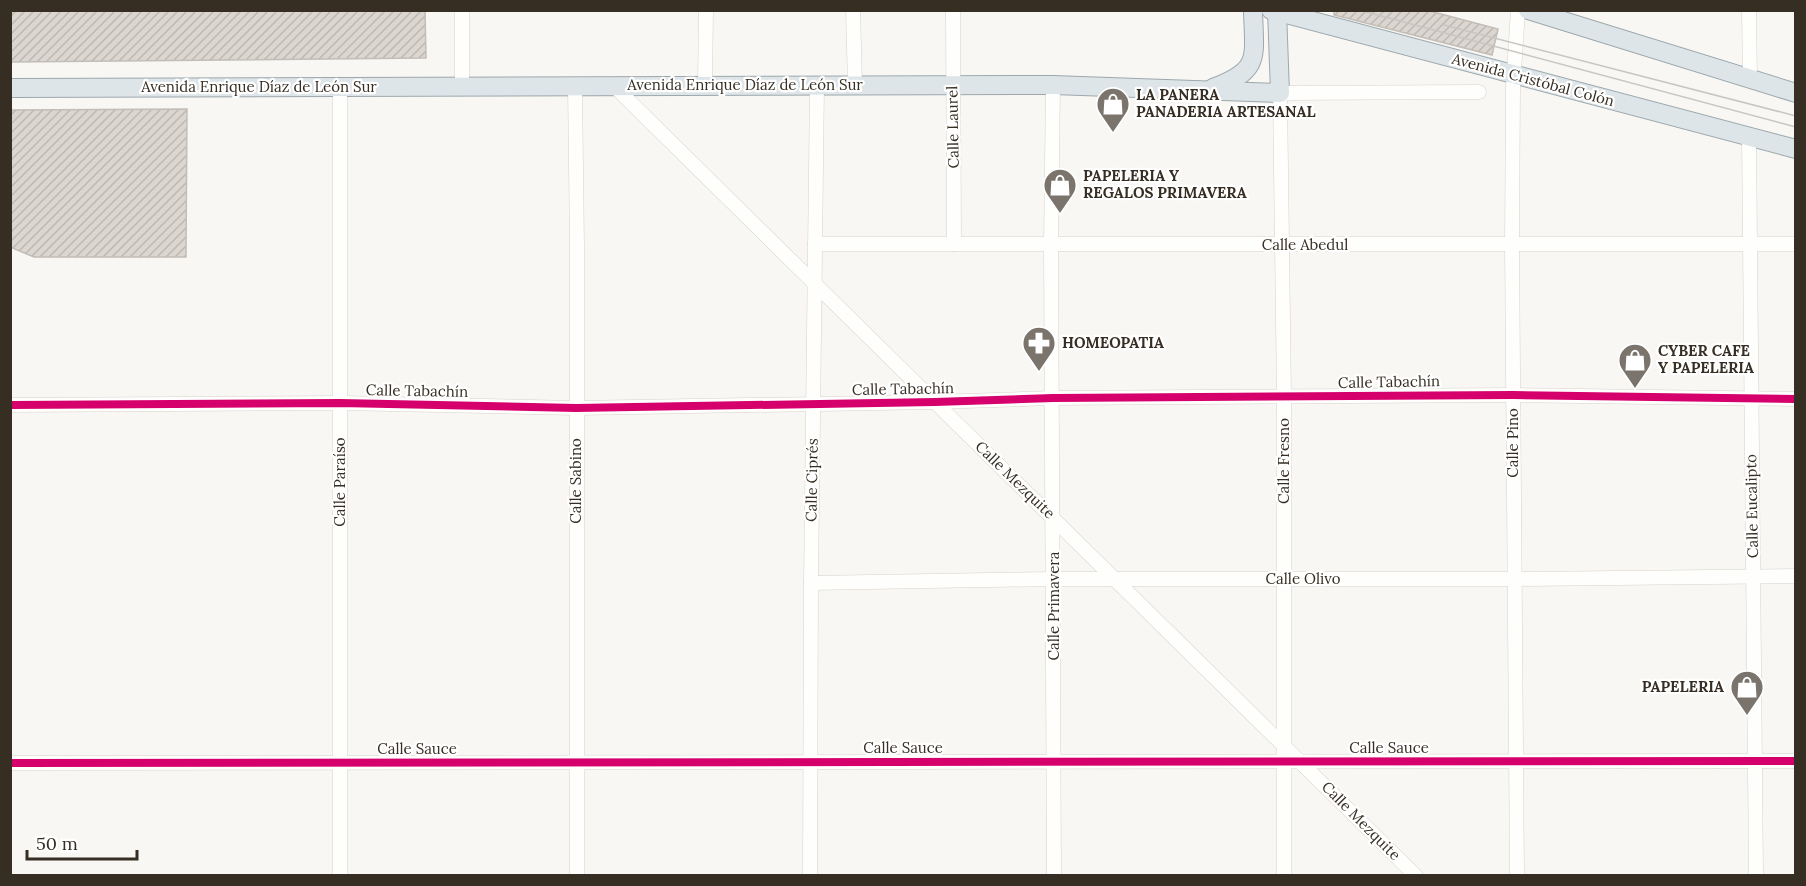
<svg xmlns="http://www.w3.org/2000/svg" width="1806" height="886" font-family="Lora,serif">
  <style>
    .building { fill: url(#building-hatch); stroke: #c2bdb7; stroke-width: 1.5 }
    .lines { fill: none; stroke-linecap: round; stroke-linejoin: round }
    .minor-casing { stroke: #d7d2cb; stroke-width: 15 }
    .major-casing { stroke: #9ca8ac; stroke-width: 20 }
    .minor { stroke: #fefefd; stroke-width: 14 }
    .major { stroke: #dee5e9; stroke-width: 18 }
    .tram { stroke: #c8c6c4; stroke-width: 1.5 }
    .cycleway-casing { stroke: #fff; stroke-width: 11 }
    .cycleway { stroke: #d6006c; stroke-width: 8 }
    .labels { text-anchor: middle; stroke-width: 4.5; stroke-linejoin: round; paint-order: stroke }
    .street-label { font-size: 15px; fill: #372e23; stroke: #fff }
    .poi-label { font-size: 15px; font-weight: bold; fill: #372e23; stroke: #fff; text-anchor: start }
  </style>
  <defs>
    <pattern id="building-hatch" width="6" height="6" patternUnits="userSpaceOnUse" patternTransform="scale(1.5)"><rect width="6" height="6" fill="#dbd6cf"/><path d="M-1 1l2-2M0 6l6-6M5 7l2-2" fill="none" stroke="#bdb8b1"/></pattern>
  </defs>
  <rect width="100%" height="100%" fill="#f9f7f4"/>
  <g class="building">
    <polygon points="10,10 425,10 426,58 10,62"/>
    <polygon points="1334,10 1426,10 1498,29 1492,55 1334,15"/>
    <polygon points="187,109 186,257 34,257 10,247 10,110"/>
  </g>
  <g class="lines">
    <defs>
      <g id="minor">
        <polyline points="853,10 855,85"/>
        <polyline points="953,10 954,244"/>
        <polyline points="1749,10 1750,80"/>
        <polyline points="613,85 1416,876"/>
        <polyline points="705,85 706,10"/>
        <polyline points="1053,85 1051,244 1054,876"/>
        <polyline points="462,86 462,10"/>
        <polyline points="575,86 577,247 577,876"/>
        <polyline points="1749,137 1756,876"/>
        <polyline points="815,244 1796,244"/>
        <polyline points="10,405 340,403 576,408 935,402 1053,398 1513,395 1796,399"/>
        <polyline points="811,583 1054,579 1513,579 1796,576"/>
        <polyline points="10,763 1796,761"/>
        <polyline points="340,876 340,88"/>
        <polyline points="810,876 811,583 817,85"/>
        <polyline points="1284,876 1284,397 1280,93 1479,92"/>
        <polyline points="1517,876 1512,244 1513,87 1518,10"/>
      </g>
      <g id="major">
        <polyline points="1271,10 1796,149"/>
        <polyline points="1528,10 1796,93"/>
        <polyline points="10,88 1053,85 1280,93 1277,10"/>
        <path d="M1213 88C1262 70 1254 57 1253 10"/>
      </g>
    </defs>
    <use href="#minor" class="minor-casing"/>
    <use href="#major" class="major-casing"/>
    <use href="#minor" class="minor"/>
    <use href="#major" class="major"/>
    <g class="tram">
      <polyline points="1359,10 1796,127"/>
      <polyline points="1444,25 1796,116"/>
    </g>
    <defs>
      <g id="cycleway">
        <polyline points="10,405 340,403 576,408 935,402 1053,398 1513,395 1796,399"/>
        <polyline points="10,763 1796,761"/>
      </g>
    </defs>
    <use href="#cycleway" class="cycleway-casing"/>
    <use href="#cycleway" class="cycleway"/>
  </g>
  <defs>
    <symbol id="shop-pin" viewBox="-11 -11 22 30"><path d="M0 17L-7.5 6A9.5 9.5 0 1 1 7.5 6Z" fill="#7b746c" stroke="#fff"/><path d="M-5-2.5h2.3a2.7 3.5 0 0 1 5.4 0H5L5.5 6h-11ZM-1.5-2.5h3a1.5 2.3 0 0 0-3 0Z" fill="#fff"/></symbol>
    <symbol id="pharmacy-pin" viewBox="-11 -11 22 30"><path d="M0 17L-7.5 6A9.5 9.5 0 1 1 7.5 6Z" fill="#7b746c" stroke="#fff"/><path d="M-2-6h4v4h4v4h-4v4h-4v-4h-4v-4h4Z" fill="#fff"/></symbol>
  </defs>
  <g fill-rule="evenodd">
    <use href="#shop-pin" x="1094" y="85" width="38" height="52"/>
    <use href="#shop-pin" x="1041" y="166" width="38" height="52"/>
    <use href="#pharmacy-pin" x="1020" y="324" width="38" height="52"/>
    <use href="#shop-pin" x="1616" y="341" width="38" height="52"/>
    <use href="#shop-pin" x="1728" y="668" width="38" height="52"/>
  </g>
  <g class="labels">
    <g class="street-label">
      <text transform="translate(1533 80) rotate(15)" y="5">Avenida Cristóbal Colón</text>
      <text x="745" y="90">Avenida Enrique Díaz de León Sur</text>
      <text x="259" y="92">Avenida Enrique Díaz de León Sur</text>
      <text transform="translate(953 127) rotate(-91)" y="5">Calle Laurel</text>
      <text x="1305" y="250">Calle Abedul</text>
      <text transform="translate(1389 382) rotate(-1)" y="5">Calle Tabachín</text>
      <text transform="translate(903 389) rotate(-1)" y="5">Calle Tabachín</text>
      <text transform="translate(417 391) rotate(1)" y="5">Calle Tabachín</text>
      <text transform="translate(1513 443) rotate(-90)" y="5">Calle Pino</text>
      <text transform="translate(1284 461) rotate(-90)" y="5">Calle Fresno</text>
      <text transform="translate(812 480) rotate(-89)" y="5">Calle Ciprés</text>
      <text transform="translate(1015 480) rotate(44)" y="5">Calle Mezquite</text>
      <text transform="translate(576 481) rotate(-90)" y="5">Calle Sabino</text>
      <text transform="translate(340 482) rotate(-90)" y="5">Calle Paraíso</text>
      <text transform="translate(1752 506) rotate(-91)" y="5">Calle Eucalipto</text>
      <text x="1303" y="584">Calle Olivo</text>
      <text transform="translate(1054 606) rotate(-90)" y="5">Calle Primavera</text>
      <text x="903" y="753">Calle Sauce</text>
      <text x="1389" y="753">Calle Sauce</text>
      <text x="417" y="754">Calle Sauce</text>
      <text transform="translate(1361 821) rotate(45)" y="5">Calle Mezquite</text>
    </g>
    <g class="poi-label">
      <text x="1136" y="100">LA PANERA<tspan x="1136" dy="17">PANADERIA ARTESANAL</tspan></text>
      <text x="1083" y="181">PAPELERIA Y<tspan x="1083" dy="17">REGALOS PRIMAVERA</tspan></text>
      <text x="1062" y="348">HOMEOPATIA</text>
      <text x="1658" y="356">CYBER CAFE<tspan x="1658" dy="17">Y PAPELERIA</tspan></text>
      <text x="1724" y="692" text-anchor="end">PAPELERIA</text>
    </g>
  </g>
  <rect width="1806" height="886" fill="none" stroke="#372e23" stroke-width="24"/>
  <path d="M27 850v9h110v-9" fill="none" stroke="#372e23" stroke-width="3"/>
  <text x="36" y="850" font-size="18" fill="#372e23" stroke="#ffffff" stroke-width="4.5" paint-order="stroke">50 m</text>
</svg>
